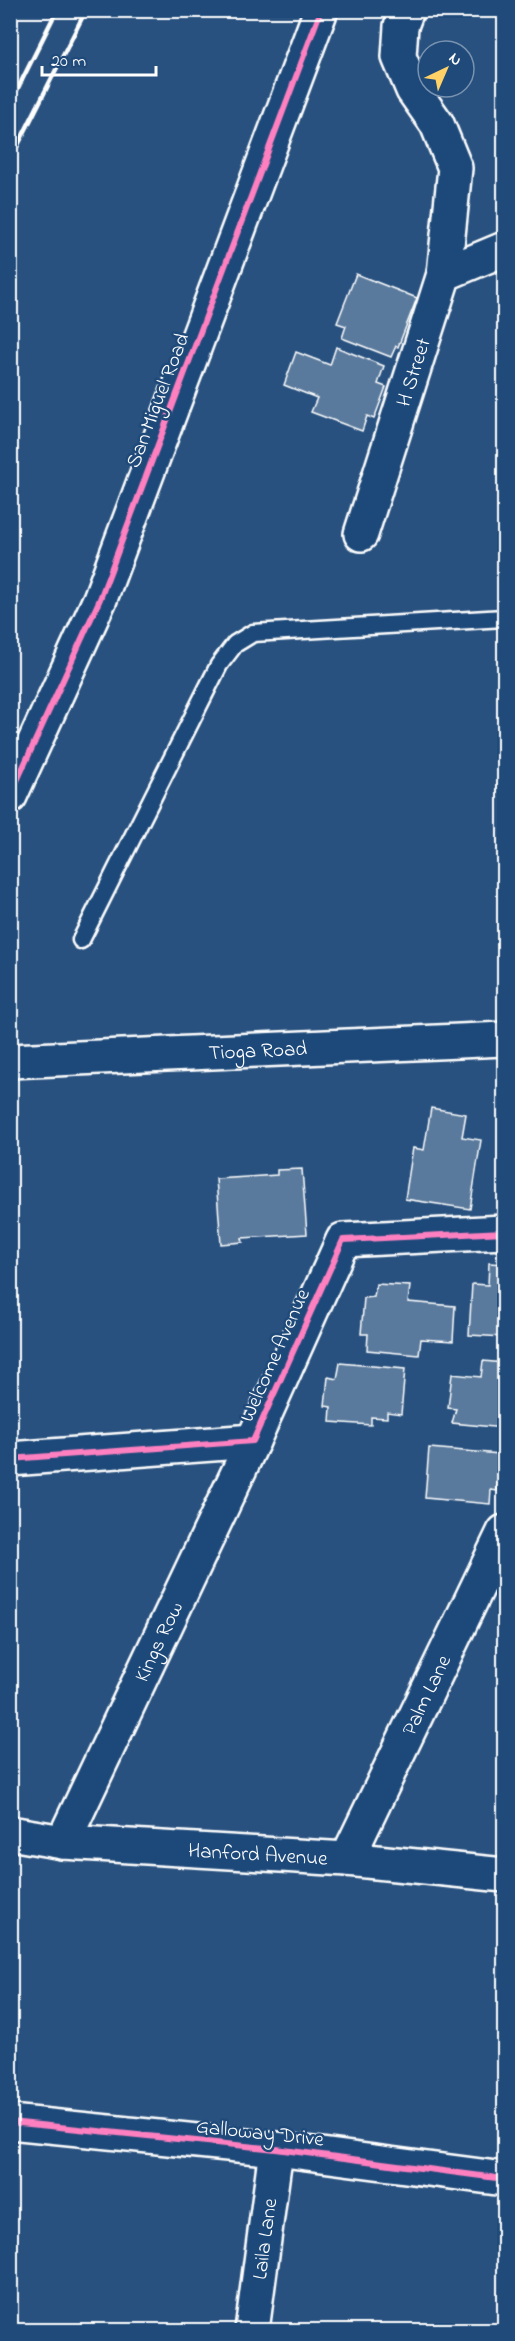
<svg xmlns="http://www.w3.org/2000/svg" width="515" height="2341" font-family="'Indie Flower',sans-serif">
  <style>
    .building { fill: #5a7a9d; stroke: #fff; stroke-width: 1.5 }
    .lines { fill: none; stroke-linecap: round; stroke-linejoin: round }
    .lane-casing { stroke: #fff; stroke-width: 21 }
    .street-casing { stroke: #fff; stroke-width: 38 }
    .lane { stroke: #1f4a7a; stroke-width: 16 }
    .street { stroke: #1f4a7a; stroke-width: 33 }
    .rail { stroke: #fff; stroke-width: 4.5 }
    .cycleway-casing { stroke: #1f4a7a; stroke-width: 10 }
    .cycleway { stroke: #ff80c0; stroke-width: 6 }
    .labels { text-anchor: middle; stroke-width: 5; stroke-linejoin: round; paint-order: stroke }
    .street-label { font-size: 21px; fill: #fff; stroke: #1f4a7a }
  </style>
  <rect width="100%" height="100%" fill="#28517f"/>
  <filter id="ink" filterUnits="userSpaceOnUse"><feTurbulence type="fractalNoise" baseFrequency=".0167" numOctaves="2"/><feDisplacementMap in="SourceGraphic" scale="12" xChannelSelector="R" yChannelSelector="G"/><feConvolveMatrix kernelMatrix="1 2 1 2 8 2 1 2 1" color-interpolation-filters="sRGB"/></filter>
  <g filter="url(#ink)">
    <g class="building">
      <polygon points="356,274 417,298 398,347 396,346 391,357 342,338 346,326 337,323"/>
      <polygon points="336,347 384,366 378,384 386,387 374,419 367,416 362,431 311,412 317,398 284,385 296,352 330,365"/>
      <polygon points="431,1108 466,1114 462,1137 481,1140 470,1209 405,1199 413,1148 424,1150"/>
      <polygon points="302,1169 307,1234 242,1238 243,1242 221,1244 216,1179 277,1175 277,1170"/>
      <polygon points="489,1263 504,1264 504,1337 469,1335 472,1284 488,1285"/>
      <polygon points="376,1284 410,1286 408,1302 455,1306 453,1341 421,1339 419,1355 367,1350 368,1334 361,1334 364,1298 374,1297"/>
      <polygon points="483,1361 504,1363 504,1428 452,1423 456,1409 448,1408 452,1374 481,1377"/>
      <polygon points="340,1363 405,1369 401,1414 387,1412 387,1418 371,1417 371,1425 330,1422 331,1407 325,1406 328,1377 337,1379"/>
      <polygon points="429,1448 500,1454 497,1491 491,1490 490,1504 425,1498"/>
    </g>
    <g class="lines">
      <defs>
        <polyline id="lane" points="81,940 219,665 235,644 253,633 504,618"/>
        <g id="street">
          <polyline points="407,10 401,26 399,57 413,90 437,124 455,168 444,274"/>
          <path id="s1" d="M361 534 444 274 504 249"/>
          <polyline points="10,796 100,599 321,10"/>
          <path id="s2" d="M10 1061 504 1039"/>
          <polyline points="10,1459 253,1441 343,1240 504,1232"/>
          <path id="s3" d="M10 1833 63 1842 347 1859 504 1875"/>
          <path id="s4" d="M63 1842 253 1441"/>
          <path id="s5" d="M347 1859 504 1532"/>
          <polyline points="10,2122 276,2149 504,2179"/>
          <path id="s6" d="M252 2330 276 2149"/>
        </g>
      </defs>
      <use href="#lane" class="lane-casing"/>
      <use href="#street" class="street-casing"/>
      <use href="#lane" class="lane"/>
      <use href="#street" class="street"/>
      <g class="rail">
        <polyline points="10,104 57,10"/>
        <polyline points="10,161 86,10"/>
      </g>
      <defs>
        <g id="cycleway">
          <polyline points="10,796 100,599 321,10"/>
          <polyline points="10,1459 253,1441 343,1240 504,1232"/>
          <polyline points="10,2122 276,2149 504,2179"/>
        </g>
      </defs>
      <use href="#cycleway" class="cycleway-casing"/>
      <use href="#cycleway" class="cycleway"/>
    </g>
  </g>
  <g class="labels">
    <g class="street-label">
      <text dy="7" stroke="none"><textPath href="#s1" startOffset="170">H Street</textPath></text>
      <text transform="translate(157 400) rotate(-69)" y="7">San Miguel Road</text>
      <text dy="7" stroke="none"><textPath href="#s2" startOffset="248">Tioga Road</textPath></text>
      <text transform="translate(274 1355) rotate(-66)" y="7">Welcome Avenue</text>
      <text dy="7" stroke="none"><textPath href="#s4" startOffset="222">Kings Row</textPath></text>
      <text dy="7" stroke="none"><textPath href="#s5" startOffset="182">Palm Lane</textPath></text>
      <text dy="7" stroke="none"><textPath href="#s3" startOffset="249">Hanford Avenue</textPath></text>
      <text transform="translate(260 2132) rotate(6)" y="7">Galloway Drive</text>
      <text dy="7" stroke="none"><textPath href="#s6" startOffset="92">Laila Lane</textPath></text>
    </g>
  </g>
  <rect width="515" height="2341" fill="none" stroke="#1f4a7a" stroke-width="36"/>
  <rect x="18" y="18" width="479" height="2305" fill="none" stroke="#fff" stroke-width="2" filter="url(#ink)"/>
  <g transform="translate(446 69) rotate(44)"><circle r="28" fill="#1f4a7a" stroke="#7992af" stroke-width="1.5"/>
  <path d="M0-4.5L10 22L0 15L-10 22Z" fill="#ffd166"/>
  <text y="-9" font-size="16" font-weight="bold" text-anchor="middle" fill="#ffffff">N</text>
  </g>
  <path d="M42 66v9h114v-9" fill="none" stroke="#ffffff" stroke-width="3"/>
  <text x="51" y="66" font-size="18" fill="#ffffff" stroke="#1f4a7a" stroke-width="4.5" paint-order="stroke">20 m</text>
</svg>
